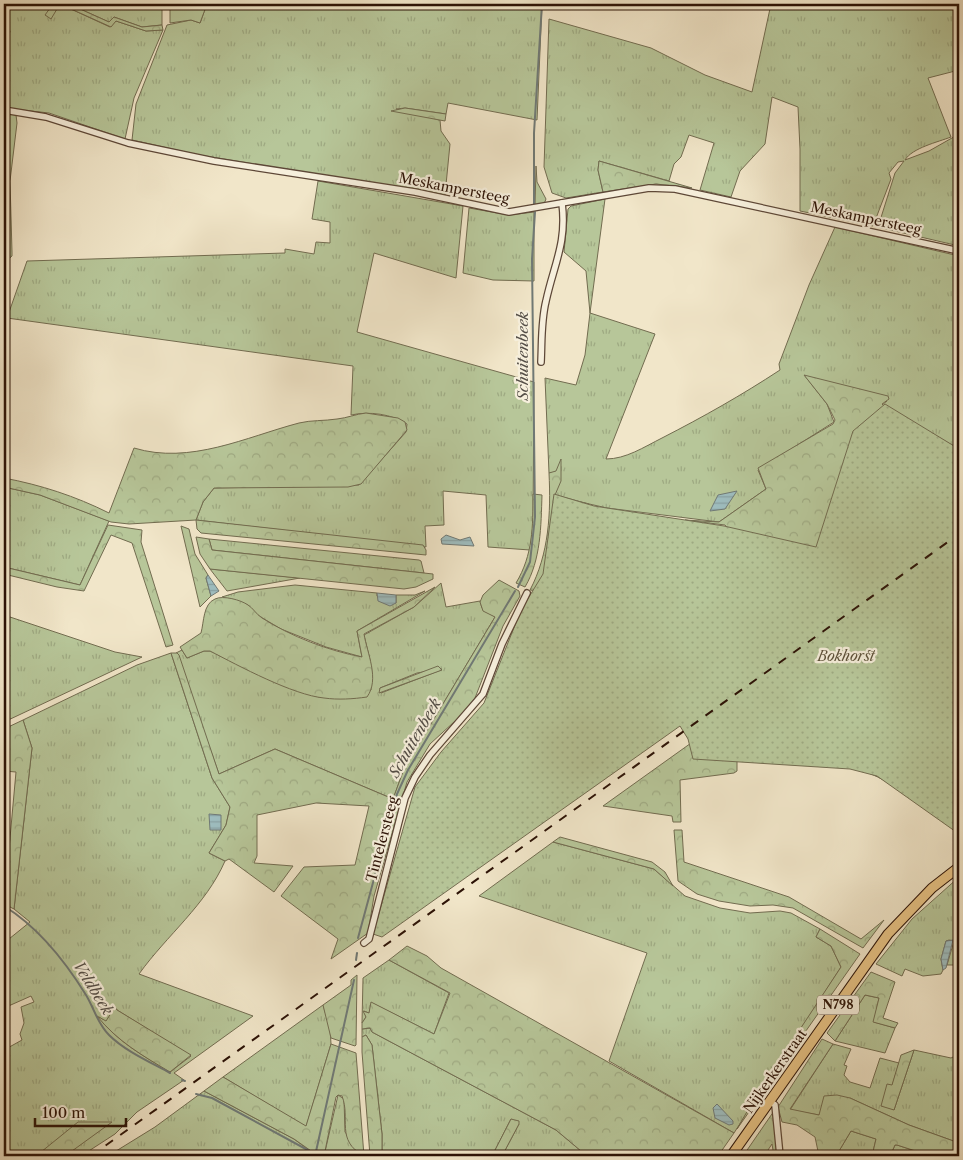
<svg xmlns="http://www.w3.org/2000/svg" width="963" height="1160" font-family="'Libre Caslon Text',serif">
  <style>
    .grass { fill: url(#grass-tufts); stroke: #726c50; fill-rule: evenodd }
    .forest { fill: url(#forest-crowns); stroke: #726c50 }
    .park { fill: url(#park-dots); stroke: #726c50 }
    .garden { fill: #b7c699; stroke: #726c50 }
    .water { fill: url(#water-rules); stroke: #707975 }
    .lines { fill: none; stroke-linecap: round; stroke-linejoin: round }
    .stream { stroke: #707975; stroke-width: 2 }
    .street-casing { stroke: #5d4737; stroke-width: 8 }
    .primary-casing { stroke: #2c1206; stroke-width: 11 }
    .street { stroke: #f6efdc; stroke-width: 5.5 }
    .primary { stroke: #e8c384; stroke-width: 9 }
    .rail { stroke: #2c1206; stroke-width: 2; stroke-dasharray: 9 9; stroke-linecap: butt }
    .labels { text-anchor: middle; stroke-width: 4.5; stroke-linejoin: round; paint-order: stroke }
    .shield { fill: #f6efdc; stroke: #695446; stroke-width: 1 }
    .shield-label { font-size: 12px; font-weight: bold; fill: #2c1206 }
    .street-label { font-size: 14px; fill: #2c1206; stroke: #f6efdc }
    .park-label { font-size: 14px; font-style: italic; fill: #5d5139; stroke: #f6efdc }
    .water-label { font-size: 15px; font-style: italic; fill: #544e47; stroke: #f6efdc }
  </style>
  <defs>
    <pattern id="grass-tufts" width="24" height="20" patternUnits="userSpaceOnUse" patternTransform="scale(1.25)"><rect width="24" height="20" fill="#b7c699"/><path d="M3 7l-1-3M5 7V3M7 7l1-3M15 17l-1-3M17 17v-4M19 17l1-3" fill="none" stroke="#9ea982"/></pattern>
    <pattern id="forest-crowns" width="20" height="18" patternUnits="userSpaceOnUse" patternTransform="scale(1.25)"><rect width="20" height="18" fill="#b7c699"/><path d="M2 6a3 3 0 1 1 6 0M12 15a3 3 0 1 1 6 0" fill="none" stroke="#9ea982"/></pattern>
    <pattern id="park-dots" width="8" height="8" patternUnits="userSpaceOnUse" patternTransform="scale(1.25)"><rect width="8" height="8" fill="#b7c699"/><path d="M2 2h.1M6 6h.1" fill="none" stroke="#9ea982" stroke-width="1.8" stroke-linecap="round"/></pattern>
    <pattern id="water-rules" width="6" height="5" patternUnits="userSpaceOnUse" patternTransform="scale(1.25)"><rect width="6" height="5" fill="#9ebdbf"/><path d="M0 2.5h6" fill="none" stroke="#88a1a3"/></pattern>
  </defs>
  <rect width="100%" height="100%" fill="#f1e6c9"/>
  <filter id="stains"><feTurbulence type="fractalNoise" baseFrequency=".004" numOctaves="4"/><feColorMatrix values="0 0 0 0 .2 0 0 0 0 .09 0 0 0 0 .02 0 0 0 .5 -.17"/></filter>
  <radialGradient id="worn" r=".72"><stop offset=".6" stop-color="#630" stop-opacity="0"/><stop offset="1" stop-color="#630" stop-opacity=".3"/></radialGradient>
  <g class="grass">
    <polygon points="4,4 53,4 46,15 60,4 110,27 116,21 146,31 163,30 134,98 125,139 49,113 4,108 4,57 10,31 4,30"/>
    <polygon points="69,4 146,4 162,8 162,25 142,27 114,17 109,22"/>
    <polygon points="207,4 542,4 537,120 448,103 446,114 405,108 396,109 440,120 441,131 450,144 445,195 199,155 132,140 136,104 167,25 191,20 200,23"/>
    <path d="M771 4H959V70L928 78 951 137C938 142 912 148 905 160L929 151 959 134V246L878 227 895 173 904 161 898 162 889 173 891 179 873 226 800 211V149L798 107 772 97 765 144 740 171 731 197 700 190 714 143 689 135 681 157 674 164 669 181 599 161 598 170 603 192 566 198 552 193 544 167 549 19 651 48 705 75 752 92Z"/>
    <polygon points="4,113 16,115 17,123 10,181 12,252 12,256 4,263"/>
    <polygon points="536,166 537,182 546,199 544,204 535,207"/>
    <path d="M318 181 463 206 456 278 374 253 357 332 534 382 533 525 530 550 488 547 486 495 443 491 444 525 425 526 426 547 196 520 203 502 214 488 359 485 406 432 407 424C392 414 369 411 351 415L353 366 7 318 27 261 285 253V249L314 254 316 242 330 243V222L312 219Z"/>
    <path d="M605 199 590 313 655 334 606 459C626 459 644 447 662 438 703 417 742 395 780 370L779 364 809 285 835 227 959 256V449L882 405 887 401 805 376 827 404 834 422 758 470 766 489 719 522 607 508 554 496 556 472 549 473 545 378 576 385 585 355 590 313 586 271 564 252 568 209 571 206Z"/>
    <polygon points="469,208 509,215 534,212 534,281 493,280 463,273"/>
    <polygon points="4,487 40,495 109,521 80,585 4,567"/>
    <polygon points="209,539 419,560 421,561 424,573 212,550"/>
    <polygon points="210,569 300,578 227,591"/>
    <path d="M441 583 446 607 480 601 482 608 495 617 404 769 393 799 275 749 219 774 176 653 182 650 187 658 204 651H210L281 684 319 697 371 690 370 660 364 635 414 607ZM442 669 441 670 381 693 380 688 417 673Z"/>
    <polygon points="295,585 377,593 377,596 396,603 396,595 415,595 425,591 357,631 362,657 326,647 281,629 254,613 248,605 222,597 238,592"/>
    <polygon points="4,615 115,652 142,657 4,722"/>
    <path d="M171 653 212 778 230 807 226 825 209 853 225 861C206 905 167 935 139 974L253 1016 174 1073 184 1080 137 1112 115 1134 81 1156H4V1050L22 1040 20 1034 24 1023 21 1007 34 1002 31 996 4 1008V943L30 922 14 909 32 748 23 720 137 665ZM115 1007 117 1010 191 1056 170 1072C144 1056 117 1042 99 1017L106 1022Z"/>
    <polygon points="553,842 654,869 685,896 720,908 750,913 780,911 791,913 820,929 816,937 831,946 841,967 734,1133 609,1061 647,953 479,896"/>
    <polygon points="959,877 959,965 947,965 954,941 949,940 946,941 941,959 943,970 941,974 923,976 905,969 902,976 876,964 912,919"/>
    <polygon points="389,960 449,993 434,1034 372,1003 369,1013 364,1011 366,1017 362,1023 363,978"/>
    <polygon points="865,995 879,998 874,1022 895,1028 885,1053 835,1041"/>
    <polygon points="323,1005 330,1028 331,1044 306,1127 223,1077"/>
    <polygon points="370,1028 372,1032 556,1130 587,1156 502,1156 519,1124 511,1119 492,1156 382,1156 382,1134 372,1045 366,1035 362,1037 362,1029"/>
    <polygon points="833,1044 851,1049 844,1065 847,1066 844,1075 850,1082 870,1088 880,1058 899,1063 892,1086 888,1085 894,1110 914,1050 951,1058 959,1054 959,1143 909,1125 850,1098 819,1115 790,1110"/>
    <polygon points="204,1091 294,1139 314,1154 314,1156 108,1156 155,1127"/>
    <polygon points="338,1095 344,1099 345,1132 363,1156 324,1156"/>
    <polygon points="851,1131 876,1139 872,1156 836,1156"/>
    <polygon points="895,1145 897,1145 931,1156 890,1156"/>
  </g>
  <g class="forest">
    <polygon points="53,4 69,4 109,22 114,17 142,27 162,25 163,30 146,31 116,21 111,27 60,4 51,19 45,15"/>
    <polygon points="405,108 446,114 445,121 391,111"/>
    <polygon points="599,161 692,188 656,184 603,192 598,170"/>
    <polygon points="804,375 888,396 889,399 882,404 884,406 819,559 736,539 725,525 685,520 719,522 766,489 758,468 833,424 835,420 827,404"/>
    <path d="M366 413 398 418 405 422 407 430 361 484 348 487 214 488 203 502 196 520 423 545 426 550V555L201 533 197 529 196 520 129 524 111 522 40 495 4 487V478C41 485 75 496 109 513L134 448C190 465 246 437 299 423 311 420 324 421 337 419 347 418 356 414 366 413Z"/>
    <path d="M561 459V481L555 495 589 504 587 525 545 592 530 590C549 554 551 513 549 473L556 471Z"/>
    <path d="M533 494 542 495C541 526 541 560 525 587L516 583C533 555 533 526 533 494Z"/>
    <polygon points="108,525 142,530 141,542 173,645 166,647 132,543 111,535 84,591 57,587 4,574 4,567 80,585"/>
    <polygon points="181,526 189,529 195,554 208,575 206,578 211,596 200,607"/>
    <polygon points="196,537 209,539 212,550 433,574 433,579 416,587 404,589 210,569 200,554"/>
    <polygon points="499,580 519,591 520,596 503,626 475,698 466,711 430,744 407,782 374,896 368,933 331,959 338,939 281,896 304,867 355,865 369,806 316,803 257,815 257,856 254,863 293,866 274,892 229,859 225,861 209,853 226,825 230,807 212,778 171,653 177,653 179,655 219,774 275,749 393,799 404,769 495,617 483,611 480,602 483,595"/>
    <path d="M435 587 414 607 364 634C367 653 380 679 367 697 353 699 338 700 324 698 293 695 239 666 210 651H204L187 658 180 647 201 633C204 622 203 604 215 599 223 595 241 600 248 605 253 608 256 614 262 618 290 636 329 651 362 657L357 631Z"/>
    <polygon points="438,666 442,670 379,693 380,688"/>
    <path d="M782 678 959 831C932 813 896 783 866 772 826 759 778 765 737 760V771L734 773 680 780 681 822H673L672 816 603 806Z"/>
    <polygon points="23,720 32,748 14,909 4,904 16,772 4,771 4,729"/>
    <polygon points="674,830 682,830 684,862 789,897 861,939 884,920 863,948 793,908 773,905 750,906 719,901 697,894 678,881"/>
    <polygon points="560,837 652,862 665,872 673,886 654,869 553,842"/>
    <polygon points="820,929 860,954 737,1129 756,1096 841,967 831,946 816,937"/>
    <polygon points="407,946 427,956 441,968 734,1133 718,1156 587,1156 556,1130 372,1032 370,1028 362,1029 362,1023 366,1017 363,1011 369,1013 371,1002 434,1034 450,993 389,960"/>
    <polygon points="871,972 895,982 883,1018 898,1023 895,1028 873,1022 879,998 865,995 835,1041 827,1033"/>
    <polygon points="357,975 356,1045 355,1046 331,1038 323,1005 351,985 351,980"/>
    <path d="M115 1007 117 1010 191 1055 170 1072C143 1056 117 1041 97 1016L106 1021Z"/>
    <polygon points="366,1035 372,1045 382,1134 382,1156 370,1156 362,1052 362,1037"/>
    <polygon points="822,1039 833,1044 790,1109 819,1115 824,1096 837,1095 850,1098 909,1125 959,1143 959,1156 931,1156 897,1145 895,1145 890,1156 872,1156 876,1139 851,1131 836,1156 819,1156 815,1137 797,1125 782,1122 778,1107"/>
    <path d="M331 1044 356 1053 364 1156C335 1140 351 1119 342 1096L338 1095 336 1097 324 1156H314V1153L294 1139 204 1091 223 1077 306 1126Z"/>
    <polygon points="914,1050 894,1110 881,1106 887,1084 892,1085 901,1055"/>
    <polygon points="774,1111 779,1156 774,1156 772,1144 764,1156 743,1156"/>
    <polygon points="511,1119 519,1121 519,1124 502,1156 492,1156"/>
    <polygon points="78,1122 112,1122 72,1151 62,1156 41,1152"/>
  </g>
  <polygon class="park" points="885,404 959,449 959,834 877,776 850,769 693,759 688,739 680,726 382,937 373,934 415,787 441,752 484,703 521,610 543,574 554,494 594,506 724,526 816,547 853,431"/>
  <polygon class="garden" points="170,4 207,4 200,23 191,20 170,23"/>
  <g class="water">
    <polygon points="737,491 725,509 710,511 718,495"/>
    <polygon points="446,535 460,540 470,537 474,546 442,544 441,539"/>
    <polygon points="208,575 219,591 211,596 206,578"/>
    <polygon points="377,593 396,595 396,603 390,606 378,601"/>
    <polygon points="209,814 221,815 221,830 210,830"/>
    <polygon points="953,940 946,968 943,970 941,959 946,941"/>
    <polygon points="717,1104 733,1121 733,1124 729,1125 715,1118 713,1108"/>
  </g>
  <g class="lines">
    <g class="stream">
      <polyline points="534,206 534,133 542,4"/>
      <polyline points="518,587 530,562 535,517 532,259 535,212"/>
      <path d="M4 906C38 927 65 961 86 995 94 1008 97 1023 109 1035 125 1051 150 1062 170 1073"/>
      <polyline points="358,938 397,794 408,770 515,591"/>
      <polyline points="356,960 357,953"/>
      <polyline points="182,1080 185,1081"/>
      <polyline points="196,1094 212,1098 315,1154"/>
      <polyline points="315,1156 354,980"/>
    </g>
    <defs>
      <g id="street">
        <polyline points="4,110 46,117 128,143 214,161 415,192 509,212 649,188 675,189 959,251"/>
        <path d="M541 362C542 341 541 321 546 301 554 264 567 243 562 203"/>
        <polyline points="364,943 369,939 405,798 415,777 430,755 483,694 502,644 527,593"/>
        <polyline points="770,1101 775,1105 780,1156"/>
      </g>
      <polyline id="primary" points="731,1156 888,934 932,888 959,867"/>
    </defs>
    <use href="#street" class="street-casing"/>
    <use href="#primary" class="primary-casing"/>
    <use href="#street" class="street"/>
    <use href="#primary" class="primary"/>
    <polyline class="rail" points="91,1156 959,534"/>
  </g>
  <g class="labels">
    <rect class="shield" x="817" y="995.5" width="42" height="19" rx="4"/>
    <g class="shield-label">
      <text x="838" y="1009">N798</text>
    </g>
    <g class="street-label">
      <text transform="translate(454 188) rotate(11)" y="5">Meskampersteeg</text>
      <text transform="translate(866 218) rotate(12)" y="5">Meskampersteeg</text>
      <text transform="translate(382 839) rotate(-75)" y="5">Tintelersteeg</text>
      <text transform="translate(775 1071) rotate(-55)" y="5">Nijkerkerstraat</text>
    </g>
    <g class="park-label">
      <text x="846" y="661">Bokhorst</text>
    </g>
    <g class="water-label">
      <text transform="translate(523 356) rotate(-90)" y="5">Schuitenbeek</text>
      <text transform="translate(415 738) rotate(-60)" y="5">Schuitenbeek</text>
      <text transform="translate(93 988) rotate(58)" y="5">Veldbeek</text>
    </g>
  </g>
  <rect width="963" height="1160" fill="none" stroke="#f1e6c9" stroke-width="20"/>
  <rect x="5" y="5" width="953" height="1150" fill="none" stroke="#2c1206" stroke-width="2.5"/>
  <rect x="10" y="10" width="943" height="1140" fill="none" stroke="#2c1206"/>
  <path d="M35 1118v8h91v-8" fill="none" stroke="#2c1206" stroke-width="2.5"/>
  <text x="42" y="1118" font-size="15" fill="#2c1206" stroke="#f6efdc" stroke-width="4" paint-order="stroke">100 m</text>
  <rect width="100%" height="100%" filter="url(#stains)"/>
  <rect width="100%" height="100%" fill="url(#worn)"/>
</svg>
